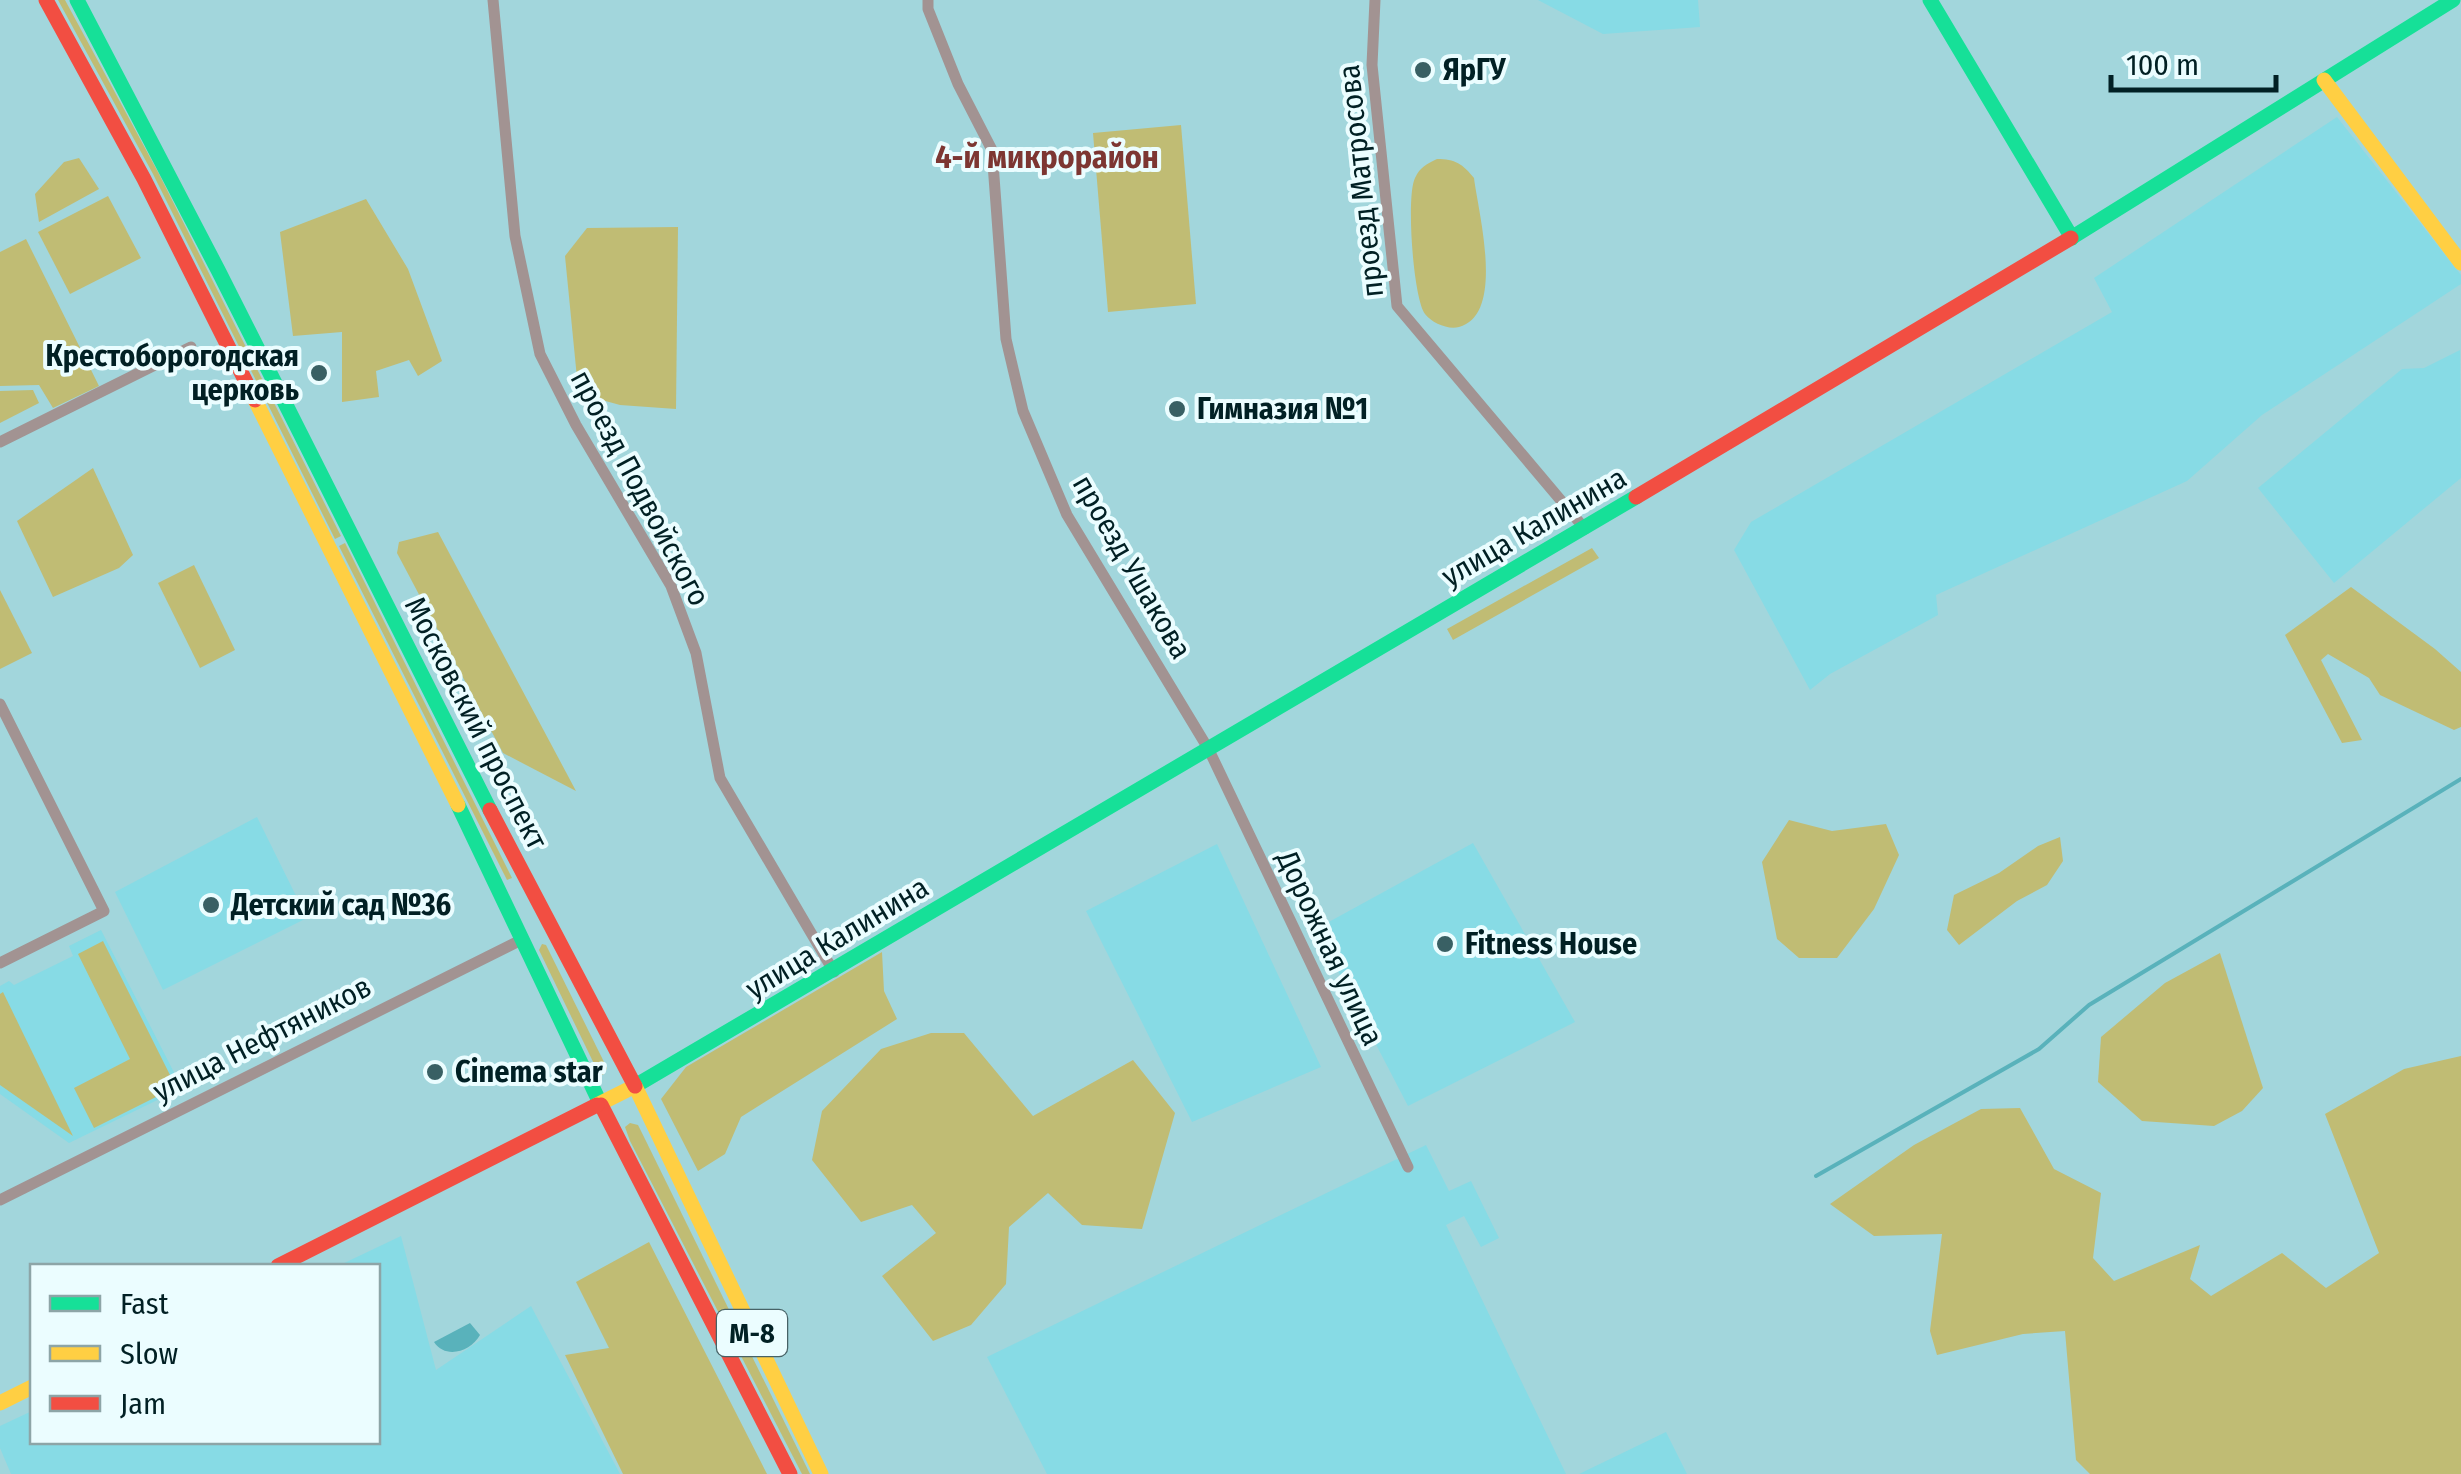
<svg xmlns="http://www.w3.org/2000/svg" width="2461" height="1474" font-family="'Fira Sans Condensed',sans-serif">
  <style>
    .built { fill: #87dbe5 }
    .green { fill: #c0bc74 }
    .water { fill: #59b2bb }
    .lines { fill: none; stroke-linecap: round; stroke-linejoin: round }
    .stream { stroke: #59b2bb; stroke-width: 4 }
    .street { stroke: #a29392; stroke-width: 11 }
    .fast { stroke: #16e098; stroke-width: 15 }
    .slow { stroke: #ffcf43; stroke-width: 15 }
    .jam { stroke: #f24e42; stroke-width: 15 }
    .poi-dot { fill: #396064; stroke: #ebfdff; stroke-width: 4 }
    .labels { text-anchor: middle; stroke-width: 8; stroke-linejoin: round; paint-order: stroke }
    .shield { fill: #ebfdff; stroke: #476266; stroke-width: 2.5 }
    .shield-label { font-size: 28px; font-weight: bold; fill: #012024 }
    .poi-label { font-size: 30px; font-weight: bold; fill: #012024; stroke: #ebfdff; text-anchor: start }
    .street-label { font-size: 30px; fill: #012024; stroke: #ebfdff }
    .neighbourhood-label { font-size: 32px; font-weight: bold; fill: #7d3632; stroke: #ebfdff }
  </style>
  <rect width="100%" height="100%" fill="#a2d6dc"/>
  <g class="built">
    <polygon points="1538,0 1698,0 1700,27 1603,34"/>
    <polygon points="2337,117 2461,275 2461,284 2262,415 2187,481 1936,595 1938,615 1830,674 1810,690 1734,550 1751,522 2112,312 2094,278"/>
    <polygon points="2460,350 2461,478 2334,583 2258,488 2402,369 2424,368"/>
    <polygon points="257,817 307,918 163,990 115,892"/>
    <polygon points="1473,843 1575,1022 1408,1106 1316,929"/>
    <polygon points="1217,844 1321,1067 1192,1122 1086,911"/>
    <polygon points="101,930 182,1088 69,1143 0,1094 0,986 9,981 14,985 73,956 69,946"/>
    <polygon points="1426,1145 1449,1191 1471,1181 1499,1238 1481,1247 1464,1216 1446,1225 1566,1474 1047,1474 987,1357"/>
    <polygon points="401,1236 436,1370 531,1306 620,1474 11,1474 0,1448 0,1426 32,1411 32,1442 378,1442 378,1266 338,1266"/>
    <polygon points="1666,1432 1687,1474 1579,1474"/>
  </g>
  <g class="green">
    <polygon points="58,0 65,0 158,172 341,536 335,539 153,174"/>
    <polygon points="1181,125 1196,304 1108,312 1093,133"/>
    <polygon points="79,158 99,189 39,222 35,194 64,162"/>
    <path d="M1437 159C1455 159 1463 164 1474 178 1478 211 1506 315 1459 327 1448 330 1432 323 1425 314 1413 297 1406 196 1415 178 1420 167 1427 164 1437 159Z"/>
    <polygon points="108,196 141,258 70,294 38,232"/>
    <polygon points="366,199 408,269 442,361 418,376 409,360 376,371 379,397 342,402 342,332 293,336 280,232"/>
    <polygon points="678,227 676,409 620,405 591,397 577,378 565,256 587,228"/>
    <polygon points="26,239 99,386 53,408 39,385 0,386 0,252"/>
    <polygon points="33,390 39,403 0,423 0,391"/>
    <polygon points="93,468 133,555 119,568 53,597 17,521"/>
    <polygon points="438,532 576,791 503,753 397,553 399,542"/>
    <polygon points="345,543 512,878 507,880 339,546"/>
    <polygon points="1592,548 1599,558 1453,640 1447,629"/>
    <polygon points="194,565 235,650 200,668 158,583"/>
    <polygon points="2351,587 2435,649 2461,672 2461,727 2454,730 2380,695 2369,678 2328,654 2321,660 2362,740 2342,743 2285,635"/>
    <polygon points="0,590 32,653 0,669"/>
    <polygon points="1789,820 1832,831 1886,824 1899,855 1874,909 1837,958 1799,958 1777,939 1762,862"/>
    <polygon points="2060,837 2063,861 2047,885 2017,901 1959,945 1947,930 1954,895 1999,873 2038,846"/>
    <polygon points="103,941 176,1087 94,1128 74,1088 130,1059 78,954"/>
    <polygon points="542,944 546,945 607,1068 603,1075 598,1072 539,950"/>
    <polygon points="882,952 884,991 897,1019 741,1117 725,1154 698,1171 661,1099 686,1067"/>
    <polygon points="2220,953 2263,1088 2242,1111 2214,1126 2142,1121 2098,1082 2101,1037 2165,983"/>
    <polygon points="3,992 73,1136 0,1085 0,994"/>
    <polygon points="931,1033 964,1033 1033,1116 1133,1060 1175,1113 1142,1229 1082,1225 1048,1193 1009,1227 1006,1284 971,1325 933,1341 882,1276 936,1233 912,1205 861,1222 812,1160 822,1111 881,1049"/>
    <polygon points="2461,1056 2461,1474 2090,1474 2076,1460 2065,1331 2023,1334 1937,1355 1930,1331 1942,1234 1874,1236 1830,1204 1914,1145 1981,1109 2020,1108 2054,1169 2101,1193 2093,1258 2114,1281 2200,1245 2190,1279 2211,1296 2282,1253 2326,1288 2379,1253 2325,1114 2404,1069"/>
    <polygon points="630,1123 638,1125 642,1133 810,1474 802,1474 630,1141 625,1127"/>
    <polygon points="649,1242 767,1474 623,1474 565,1355 609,1348 576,1282"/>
  </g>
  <path class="water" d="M470 1323 480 1335C471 1351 446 1360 434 1342Z"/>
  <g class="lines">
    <polyline class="stream" points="1816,1176 2039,1049 2089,1005 2461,779"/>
    <g class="street">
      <polyline points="493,0 515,236 540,354 576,425 671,586 696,653 720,778 834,972"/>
      <polyline points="928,0 928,9 958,84 992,150 1006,339 1023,411 1067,515 1209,750 1408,1167"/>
      <polyline points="1375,0 1372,65 1397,306 1585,529"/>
      <polyline points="0,442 191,347"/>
      <polyline points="0,704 104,911 0,963"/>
      <polyline points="0,1200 523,939"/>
    </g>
    <g class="fast">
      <polyline points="77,0 218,270 490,810"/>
      <polyline points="1930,0 2072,238"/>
      <polyline points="2071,238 2453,0"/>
      <polyline points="458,805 601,1105"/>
      <polyline points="635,1086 1636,497"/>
    </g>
    <g class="slow">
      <polyline points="2324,80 2461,263"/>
      <polyline points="255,400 458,805"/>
      <polyline points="597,1105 635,1086 821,1474"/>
      <polyline points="0,1403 32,1387"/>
    </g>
    <g class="jam">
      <polyline points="46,0 144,179 255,400"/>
      <polyline points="1636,497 2071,238"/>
      <polyline points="490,810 635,1086"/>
      <polyline points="601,1105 790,1474"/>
      <polyline points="278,1266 597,1105"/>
    </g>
  </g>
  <g class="poi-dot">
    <circle cx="1423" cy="70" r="10"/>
    <circle cx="319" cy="373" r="10"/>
    <circle cx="1177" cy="409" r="10"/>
    <circle cx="211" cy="905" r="10"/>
    <circle cx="1445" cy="944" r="10"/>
    <circle cx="435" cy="1072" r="10"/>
  </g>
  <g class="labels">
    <rect class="shield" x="717" y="1310" width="70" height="46" rx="8"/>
    <g class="shield-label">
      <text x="752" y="1343">М-8</text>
    </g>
    <g class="poi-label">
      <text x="1443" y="80">ЯрГУ</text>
      <text x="299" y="366" text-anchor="end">Крестоборогодская<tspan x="299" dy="34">церковь</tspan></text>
      <text x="1197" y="419">Гимназия №1</text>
      <text x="231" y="915">Детский сад №36</text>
      <text x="1465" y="954">Fitness House</text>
      <text x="455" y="1082">Cinema star</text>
    </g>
    <g class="street-label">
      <text transform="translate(1361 181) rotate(-96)" y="10">проезд Матросова</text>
      <text transform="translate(640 488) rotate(62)" y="10">проезд Подвойского</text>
      <text transform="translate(1534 527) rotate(-30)" y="10">улица Калинина</text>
      <text transform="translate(1132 567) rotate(60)" y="10">проезд Ушакова</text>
      <text transform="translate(476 723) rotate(63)" y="10">Московский проспект</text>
      <text transform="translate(837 938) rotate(-31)" y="10">улица Калинина</text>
      <text transform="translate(1330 948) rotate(65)" y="10">Дорожная улица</text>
      <text transform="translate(262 1039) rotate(-27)" y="10">улица Нефтяников</text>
    </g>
    <g class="neighbourhood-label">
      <text x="1047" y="168">4-й микрорайон</text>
    </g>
  </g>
  <rect x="30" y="1264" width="350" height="180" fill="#ebfdff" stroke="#8da5a7" stroke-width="2.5"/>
  <rect x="50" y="1296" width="50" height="15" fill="#16e098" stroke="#8da5a7" stroke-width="2.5"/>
  <text x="120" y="1314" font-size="30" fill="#012024">Fast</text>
  <rect x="50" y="1346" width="50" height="15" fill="#ffcf43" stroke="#8da5a7" stroke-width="2.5"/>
  <text x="120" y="1364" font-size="30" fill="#012024">Slow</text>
  <rect x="50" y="1396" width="50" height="15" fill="#f24e42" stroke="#8da5a7" stroke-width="2.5"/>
  <text x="120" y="1414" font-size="30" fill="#012024">Jam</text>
  <path d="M2111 75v15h165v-15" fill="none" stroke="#012024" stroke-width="5"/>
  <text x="2126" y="75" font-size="30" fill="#012024" stroke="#ebfdff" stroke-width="8" paint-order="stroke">100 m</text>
</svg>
